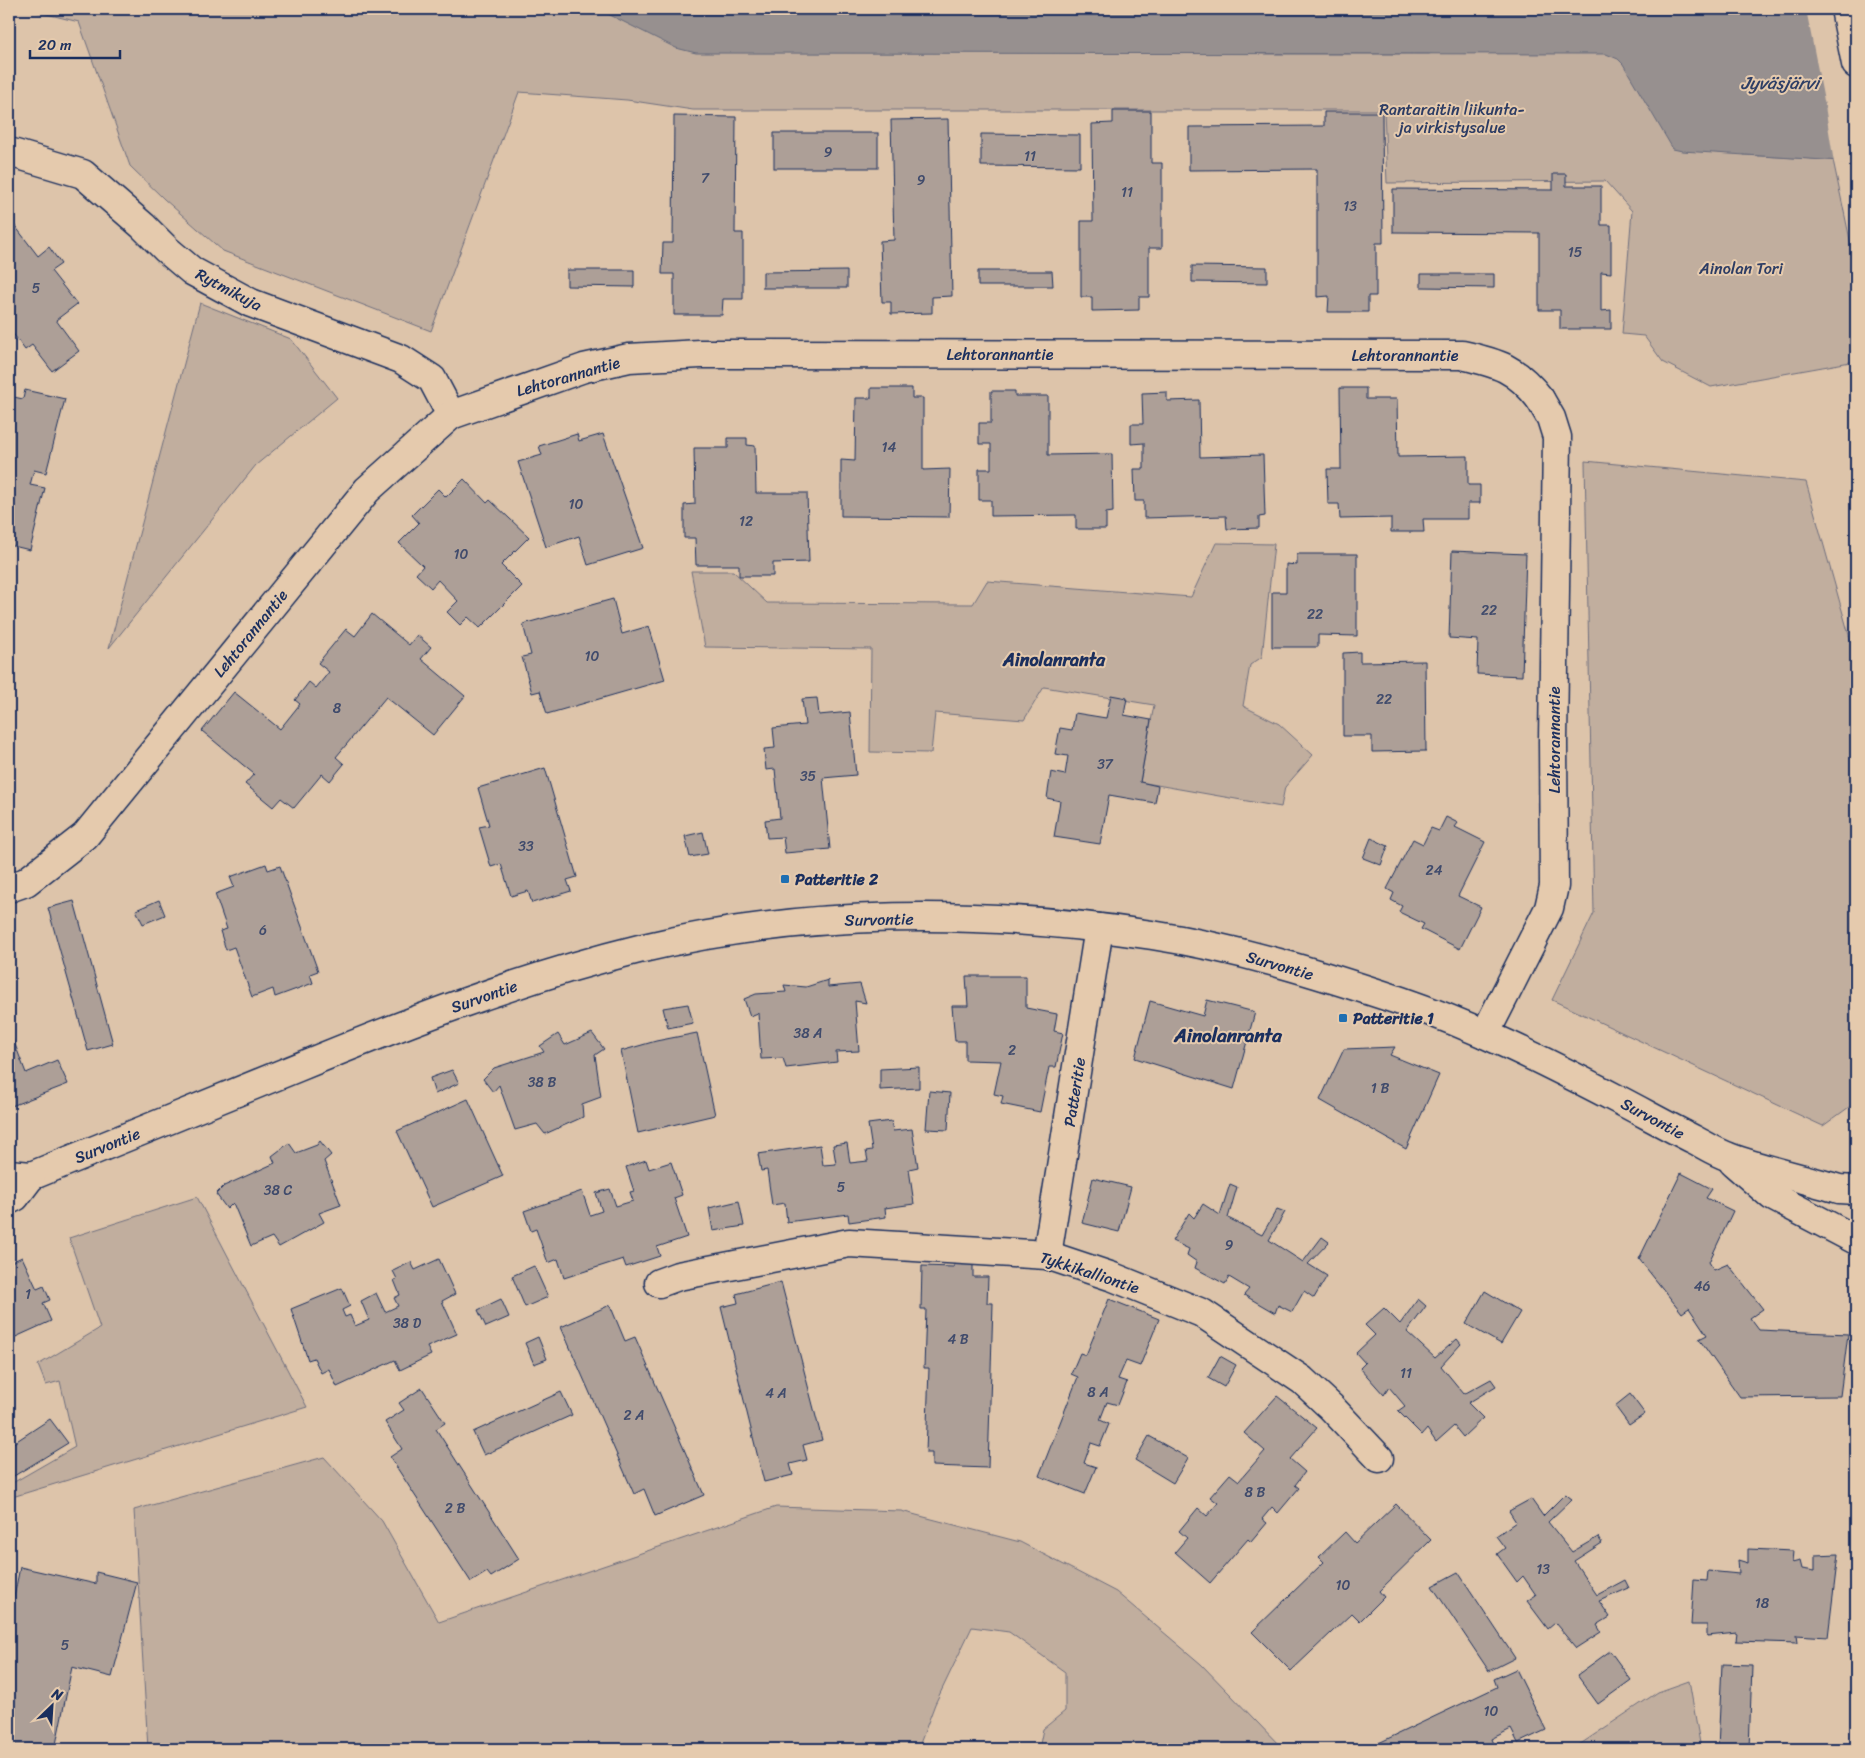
<svg xmlns="http://www.w3.org/2000/svg" width="1865" height="1758" font-family="Sriracha,sans-serif">
  <style>
    .green { fill: #c1ae9e; stroke: #6e6e7e }
    .water { fill: #97908f; stroke: #65697b }
    .pier { fill: #ddc4aa }
    .building { fill: #ad9f97; stroke: #1b2f5e }
    .lines { fill: none; stroke-linecap: round; stroke-linejoin: round }
    .minor-casing { stroke: #1b2f5e; stroke-width: 31 }
    .tertiary-casing { stroke: #1b2f5e; stroke-width: 31 }
    .secondary-casing { stroke: #1b2f5e; stroke-width: 31 }
    .minor { stroke: #e5caad; stroke-width: 28 }
    .tertiary { stroke: #e5caad; stroke-width: 28 }
    .secondary { stroke: #e5caad; stroke-width: 28 }
    .poi-dot { fill: #1f6fb2; stroke: #e5caad; stroke-width: 2 }
    .labels { text-anchor: middle; stroke-width: 4; stroke-linejoin: round; paint-order: stroke }
    .number-label { font-size: 14px; fill: #404b6c }
    .park-label { font-size: 16px; fill: #2c3c64; stroke: #e5caad }
    .street-label { font-size: 16px; fill: #1b2f5e; stroke: #e5caad }
    .poi-label { font-size: 16px; font-weight: bold; fill: #1b2f5e; stroke: #e5caad; text-anchor: start }
    .water-label { font-size: 18px; font-style: italic; fill: #2e3e65; stroke: #e5caad }
    .neighbourhood-label { font-size: 18px; font-weight: bold; fill: #1b2f5e; stroke: #e5caad }
    .quarter-label { font-size: 19px; font-weight: bold; fill: #1b2f5e; stroke: #e5caad }
  </style>
  <rect width="100%" height="100%" fill="#ddc4aa"/>
  <filter id="ink" filterUnits="userSpaceOnUse"><feTurbulence type="fractalNoise" baseFrequency=".02" numOctaves="2"/><feDisplacementMap in="SourceGraphic" scale="10" xChannelSelector="R" yChannelSelector="G"/><feConvolveMatrix kernelMatrix="1 2 1 2 8 2 1 2 1" color-interpolation-filters="sRGB"/></filter>
  <g filter="url(#ink)">
    <g class="green">
      <polygon points="26,9 1245,9 1259,54 1429,54 1578,9 1744,155 1833,160 1856,268 1856,361 1711,387 1663,362 1644,336 1622,334 1632,211 1605,181 1387,183 1384,110 693,110 627,100 519,92 431,331 223,251 164,199 130,166 79,22"/>
      <polygon points="200,303 291,339 337,398 256,465 109,648"/>
      <polygon points="1585,461 1806,482 1856,660 1856,1102 1823,1126 1552,1000 1594,913"/>
      <polygon points="1216,543 1274,544 1262,657 1250,665 1243,706 1279,724 1313,755 1285,787 1281,807 1140,782 1154,705 1044,687 1024,720 935,713 931,753 870,752 871,649 705,647 691,571 733,571 767,603 973,604 987,581 1191,597"/>
      <polygon points="197,1197 307,1407 9,1498 9,1485 75,1447 60,1381 46,1385 38,1365 100,1328 69,1238"/>
      <polygon points="324,1457 382,1521 439,1622 776,1507 901,1511 1020,1542 1116,1592 1201,1664 1283,1749 1039,1749 1043,1729 1065,1711 1065,1672 1009,1632 972,1627 935,1704 918,1749 148,1749 134,1510"/>
      <polygon points="1689,1681 1701,1749 1573,1749 1658,1692"/>
    </g>
    <polygon class="water" points="598,9 1856,9 1856,162 1682,151 1673,149 1623,64 1618,59 1606,54 696,53 676,48"/>
    <polygon class="pier" points="1806,9 1856,9 1856,164 1834,163 1825,106"/>
    <g class="building">
      <polygon points="1113,111 1151,111 1151,163 1162,163 1162,248 1149,248 1149,297 1139,297 1139,310 1092,311 1092,297 1081,297 1081,221 1093,221 1092,124 1113,123"/>
      <polygon points="1324,112 1382,112 1383,243 1376,243 1376,296 1368,296 1368,312 1328,312 1329,296 1317,297 1317,169 1189,170 1189,127 1324,126"/>
      <polygon points="674,116 736,117 735,233 743,233 743,299 723,299 722,315 674,315 674,274 662,274 663,243 673,243"/>
      <polygon points="948,119 952,296 932,297 932,313 891,314 891,302 882,302 880,241 894,240 891,120"/>
      <rect x="774" y="133" width="104" height="35"/>
      <polygon points="981,134 1080,135 1080,167 981,166"/>
      <polygon points="1553,174 1566,174 1566,186 1601,186 1601,225 1611,225 1611,273 1601,272 1601,311 1611,310 1611,329 1560,329 1560,310 1539,310 1539,233 1393,232 1393,189 1553,190"/>
      <polygon points="9,218 38,256 49,247 61,264 51,271 77,304 56,320 79,351 52,371 32,345 25,350 9,328"/>
      <polygon points="1192,266 1267,267 1267,283 1192,282"/>
      <polygon points="567,270 634,270 634,287 567,286"/>
      <polygon points="847,271 847,288 763,288 763,272"/>
      <polygon points="978,271 1052,271 1053,286 978,286"/>
      <polygon points="1421,274 1494,274 1494,288 1421,287"/>
      <polygon points="871,388 912,388 912,398 923,398 923,470 950,469 949,517 841,516 841,460 855,461 856,398 871,398"/>
      <polygon points="1340,388 1366,388 1366,399 1397,399 1398,457 1468,456 1468,485 1480,485 1480,503 1468,503 1468,519 1423,519 1424,532 1391,532 1391,518 1340,519 1339,504 1328,504 1327,469 1341,469"/>
      <polygon points="25,390 65,399 46,473 34,470 30,485 45,488 30,550 9,545 9,396 23,399"/>
      <polygon points="991,391 1015,391 1015,396 1048,396 1048,455 1112,454 1113,512 1106,513 1106,529 1076,529 1076,515 991,516 991,500 979,500 979,469 991,469 991,444 979,444 979,423 991,423"/>
      <polygon points="1167,392 1167,401 1199,400 1200,457 1263,455 1265,516 1259,517 1259,528 1227,529 1226,516 1144,518 1144,501 1135,501 1134,469 1144,469 1144,443 1131,444 1131,424 1143,424 1142,393"/>
      <polygon points="577,434 579,441 603,434 643,548 588,565 579,536 546,547 518,462 542,455 539,446"/>
      <polygon points="728,438 747,438 747,445 755,446 756,493 807,493 809,562 773,563 773,576 739,576 739,565 696,565 695,538 684,538 684,505 695,504 694,448 728,448"/>
      <polygon points="464,479 487,503 490,500 529,537 501,565 522,586 480,628 468,617 460,625 447,612 458,601 438,580 431,588 416,574 423,566 399,543 419,523 412,515 438,489 446,497"/>
      <polygon points="1452,551 1526,554 1522,676 1477,674 1478,640 1449,638"/>
      <polygon points="1297,554 1357,554 1357,636 1318,635 1318,647 1272,647 1272,592 1286,592 1286,564 1297,565"/>
      <polygon points="613,599 622,634 649,626 665,680 547,714 540,691 532,693 522,657 531,655 523,624"/>
      <polygon points="372,614 409,645 417,635 431,647 421,659 465,696 433,735 386,697 336,757 344,764 330,781 322,774 294,808 281,798 273,807 245,784 254,774 202,731 234,692 280,729 300,704 295,700 309,682 316,688 329,672 318,663 346,629 355,636"/>
      <polygon points="1360,652 1360,662 1425,661 1426,751 1372,752 1372,736 1343,736 1343,653"/>
      <polygon points="1111,695 1127,698 1124,715 1151,720 1140,782 1158,786 1155,803 1109,795 1100,844 1054,837 1060,801 1047,798 1051,772 1065,775 1068,756 1055,754 1060,728 1072,730 1075,713 1106,718"/>
      <polygon points="817,698 819,715 850,712 856,775 823,778 830,849 785,853 783,837 767,838 765,820 780,818 775,769 766,770 764,749 775,748 773,728 805,725 802,699"/>
      <polygon points="545,768 577,877 567,880 571,891 532,903 528,891 511,896 501,864 491,867 479,827 489,825 478,788"/>
      <polygon points="1446,817 1458,823 1455,827 1485,842 1458,896 1481,907 1460,949 1421,929 1424,924 1399,912 1402,906 1391,900 1394,893 1387,889 1413,839 1423,844 1431,828 1439,831"/>
      <polygon points="703,832 708,854 690,857 685,836"/>
      <polygon points="1371,838 1388,846 1381,865 1363,858"/>
      <polygon points="266,864 268,870 280,866 318,971 310,974 313,983 275,997 273,989 252,997 234,947 226,950 220,931 227,929 215,894 234,887 230,877"/>
      <polygon points="159,900 165,915 143,924 136,910"/>
      <polygon points="74,901 113,1044 88,1051 48,908"/>
      <polygon points="966,976 1026,976 1026,1008 1057,1014 1054,1031 1063,1033 1056,1067 1049,1067 1040,1112 1001,1104 1003,1096 994,1094 1001,1061 965,1060 965,1041 955,1041 952,1006 968,1006"/>
      <polygon points="828,980 828,987 860,984 866,1003 855,1001 859,1051 836,1052 837,1062 786,1068 783,1058 761,1059 758,1013 750,1016 744,999 756,994 786,992 784,985 806,987"/>
      <polygon points="1207,1000 1255,1012 1234,1089 1135,1058 1150,1001 1203,1016"/>
      <polygon points="688,1004 693,1023 668,1028 663,1008"/>
      <polygon points="9,1029 26,1073 57,1060 68,1084 9,1107"/>
      <polygon points="592,1033 604,1049 595,1055 601,1097 582,1104 583,1117 545,1134 537,1124 515,1130 499,1085 493,1092 483,1079 494,1068 544,1052 540,1046 558,1034 565,1045"/>
      <polygon points="697,1033 715,1115 638,1133 621,1051 656,1041"/>
      <polygon points="1395,1047 1390,1055 1439,1075 1406,1149 1320,1100 1344,1049"/>
      <polygon points="919,1067 919,1088 880,1090 880,1069"/>
      <polygon points="452,1070 459,1083 435,1094 430,1078"/>
      <polygon points="929,1091 950,1093 948,1130 926,1129"/>
      <polygon points="468,1099 503,1176 432,1207 397,1131"/>
      <polygon points="891,1121 893,1131 912,1129 918,1167 909,1169 914,1204 885,1208 886,1217 849,1222 848,1214 787,1222 785,1203 772,1205 767,1170 761,1171 758,1154 820,1145 823,1165 836,1164 833,1145 847,1143 850,1163 868,1161 866,1151 872,1150 868,1124"/>
      <polygon points="320,1141 331,1155 324,1161 341,1205 319,1213 324,1222 279,1247 272,1237 251,1246 233,1203 227,1209 216,1194 224,1186 275,1163 272,1156 289,1143 296,1153 317,1145"/>
      <polygon points="646,1160 649,1169 671,1162 682,1195 674,1198 687,1237 657,1247 660,1256 626,1267 623,1259 564,1278 558,1259 548,1263 536,1229 531,1231 524,1211 582,1191 590,1215 602,1211 596,1193 610,1189 616,1206 633,1201 630,1192 634,1191 626,1167"/>
      <polygon points="1681,1173 1712,1189 1706,1198 1733,1211 1709,1262 1714,1270 1728,1264 1763,1309 1750,1318 1759,1330 1848,1334 1840,1396 1740,1397 1699,1339 1707,1335 1689,1308 1682,1313 1639,1259"/>
      <polygon points="1093,1178 1131,1187 1119,1232 1082,1223"/>
      <polygon points="1230,1184 1237,1187 1228,1218 1262,1235 1277,1209 1285,1212 1269,1240 1303,1262 1322,1237 1329,1242 1308,1264 1327,1276 1314,1298 1304,1291 1292,1312 1278,1305 1275,1313 1244,1295 1249,1289 1229,1277 1225,1284 1195,1268 1197,1262 1187,1255 1189,1249 1172,1241 1189,1213 1194,1218 1203,1204 1220,1215"/>
      <polygon points="739,1201 744,1226 713,1231 709,1208"/>
      <polygon points="22,1257 37,1289 44,1286 50,1300 43,1303 51,1321 9,1340 9,1263"/>
      <polygon points="439,1259 455,1294 442,1301 457,1334 427,1347 431,1355 400,1370 395,1360 337,1387 329,1369 321,1373 314,1358 308,1360 291,1309 342,1288 350,1306 342,1310 345,1317 350,1315 355,1326 369,1320 361,1301 376,1293 385,1312 398,1306 394,1298 400,1295 394,1280 397,1279 393,1271 411,1262 415,1270"/>
      <polygon points="954,1263 973,1263 973,1277 988,1277 987,1303 993,1303 988,1468 932,1466 932,1453 926,1453 929,1368 924,1368 926,1309 921,1309 922,1266 954,1267"/>
      <polygon points="534,1266 548,1297 525,1307 512,1276"/>
      <polygon points="781,1282 822,1440 803,1445 807,1460 790,1464 793,1475 764,1482 721,1307 738,1303 736,1294"/>
      <polygon points="1485,1291 1520,1312 1501,1344 1466,1324"/>
      <polygon points="501,1299 509,1317 486,1327 478,1310"/>
      <polygon points="1109,1299 1159,1319 1140,1366 1126,1361 1118,1379 1127,1382 1118,1405 1107,1402 1100,1420 1109,1424 1100,1446 1091,1443 1084,1463 1096,1467 1085,1494 1039,1476 1078,1377 1071,1374 1080,1353 1086,1355"/>
      <polygon points="1418,1299 1426,1306 1407,1332 1435,1358 1457,1339 1461,1344 1441,1366 1464,1394 1491,1379 1496,1386 1468,1403 1483,1418 1463,1437 1454,1426 1436,1442 1427,1429 1422,1435 1398,1411 1405,1406 1389,1387 1384,1395 1360,1368 1365,1363 1356,1353 1375,1335 1365,1325 1384,1308 1400,1324"/>
      <polygon points="610,1305 625,1341 635,1337 704,1495 655,1516 644,1489 634,1494 561,1327"/>
      <polygon points="538,1337 547,1359 534,1364 525,1343"/>
      <polygon points="1220,1356 1236,1365 1224,1387 1208,1378"/>
      <polygon points="422,1388 445,1423 436,1429 519,1559 491,1577 487,1572 471,1582 390,1457 402,1449 385,1422 404,1410 399,1403"/>
      <polygon points="561,1392 572,1415 484,1455 473,1432"/>
      <polygon points="1630,1394 1645,1414 1629,1425 1615,1406"/>
      <polygon points="1277,1396 1317,1428 1290,1459 1305,1472 1295,1485 1299,1488 1278,1513 1272,1507 1262,1519 1267,1523 1251,1542 1248,1539 1210,1583 1175,1552 1187,1538 1179,1531 1198,1508 1207,1516 1218,1503 1210,1497 1230,1474 1239,1481 1265,1451 1244,1433"/>
      <polygon points="50,1419 68,1443 9,1479 9,1446"/>
      <polygon points="1149,1436 1188,1458 1173,1483 1135,1460"/>
      <polygon points="1565,1494 1572,1499 1548,1522 1572,1552 1598,1537 1602,1543 1574,1561 1597,1595 1625,1580 1629,1588 1599,1601 1610,1617 1597,1625 1601,1632 1576,1648 1555,1623 1548,1629 1527,1601 1536,1595 1523,1576 1517,1582 1497,1554 1505,1548 1496,1536 1516,1522 1509,1511 1531,1499 1543,1516"/>
      <polygon points="1396,1504 1431,1540 1379,1591 1384,1597 1360,1621 1352,1613 1291,1671 1252,1632 1324,1562 1319,1557 1345,1532 1355,1543"/>
      <polygon points="1748,1549 1793,1551 1792,1563 1800,1561 1802,1569 1815,1571 1815,1555 1838,1554 1828,1637 1796,1635 1797,1643 1736,1641 1737,1633 1707,1636 1707,1625 1691,1625 1694,1580 1707,1581 1708,1571 1739,1574 1738,1560 1748,1563"/>
      <polygon points="20,1567 96,1584 96,1572 137,1582 112,1677 72,1667 55,1749 9,1749 9,1622"/>
      <polygon points="1458,1572 1515,1658 1489,1671 1432,1586"/>
      <polygon points="1610,1651 1631,1680 1598,1704 1577,1675"/>
      <polygon points="1722,1664 1752,1665 1749,1749 1718,1749"/>
      <polygon points="1516,1669 1546,1730 1518,1743 1511,1729 1491,1739 1495,1749 1366,1749 1497,1687 1494,1679"/>
    </g>
    <g class="lines">
      <defs>
        <g id="minor">
          <path d="M9 152 83 174 143 226 166 249 192 271 251 303 401 359 432 379 451 415 584 368 629 358 700 354 1462 355C1498 363 1516 368 1540 399"/>
          <polyline points="1047,1255 1099,928"/>
          <polyline points="659,1283 678,1276 849,1243 1047,1255 1113,1277 1202,1313 1302,1380 1331,1407 1379,1458"/>
        </g>
        <g id="tertiary">
          <polyline points="9,888 26,882 85,836 367,490 451,415"/>
          <polyline points="1485,1034 1549,908 1554,886 1553,742 1557,437 1551,418 1540,399"/>
        </g>
        <g id="secondary">
          <polyline points="1845,9 1856,64"/>
          <polyline points="1733,1162 1772,1196 1856,1240"/>
          <path d="M9 1174 31 1176C119 1140 208 1104 296 1068 408 1022 521 978 639 949 806 909 983 909 1152 935 1237 948 1320 974 1401 1001 1477 1027 1548 1063 1619 1100 1644 1113 1669 1127 1695 1140 1706 1146 1717 1153 1729 1157 1764 1170 1803 1178 1839 1189L1856 1190"/>
          <polyline points="9,1200 15,1197 31,1176"/>
        </g>
      </defs>
      <use href="#minor" class="minor-casing"/>
      <use href="#tertiary" class="tertiary-casing"/>
      <use href="#secondary" class="secondary-casing"/>
      <use href="#minor" class="minor"/>
      <use href="#tertiary" class="tertiary"/>
      <use href="#secondary" class="secondary"/>
    </g>
  </g>
  <g class="poi-dot">
    <rect x="780" y="874" width="10" height="10" rx="2.5"/>
    <rect x="1338" y="1013" width="10" height="10" rx="2.5"/>
  </g>
  <g class="labels">
    <g class="number-label">
      <text x="828" y="157">9</text>
      <text x="1030" y="161">11</text>
      <text x="705" y="183">7</text>
      <text x="921" y="185">9</text>
      <text x="1127" y="197">11</text>
      <text x="1350" y="211">13</text>
      <text x="1575" y="257">15</text>
      <text x="36" y="293">5</text>
      <text x="889" y="452">14</text>
      <text x="576" y="509">10</text>
      <text x="746" y="526">12</text>
      <text x="461" y="559">10</text>
      <text x="1489" y="615">22</text>
      <text x="1315" y="619">22</text>
      <text x="592" y="661">10</text>
      <text x="1384" y="704">22</text>
      <text x="337" y="713">8</text>
      <text x="1105" y="769">37</text>
      <text x="808" y="781">35</text>
      <text x="526" y="851">33</text>
      <text x="1434" y="875">24</text>
      <text x="263" y="935">6</text>
      <text x="808" y="1038">38 A</text>
      <text x="1012" y="1055">2</text>
      <text x="542" y="1087">38 B</text>
      <text x="1380" y="1093">1 B</text>
      <text x="841" y="1192">5</text>
      <text x="278" y="1195">38 C</text>
      <text x="1229" y="1250">9</text>
      <text x="1702" y="1291">46</text>
      <text x="28" y="1299">1</text>
      <text x="407" y="1328">38 D</text>
      <text x="958" y="1344">4 B</text>
      <text x="1406" y="1378">11</text>
      <text x="1098" y="1397">8 A</text>
      <text x="776" y="1398">4 A</text>
      <text x="634" y="1420">2 A</text>
      <text x="1255" y="1497">8 B</text>
      <text x="455" y="1513">2 B</text>
      <text x="1543" y="1574">13</text>
      <text x="1343" y="1590">10</text>
      <text x="1762" y="1608">18</text>
      <text x="65" y="1650">5</text>
      <text x="1491" y="1716">10</text>
    </g>
    <g class="park-label">
      <text x="1452" y="115">Rantaraitin liikunta-<tspan x="1452" dy="18">ja virkistysalue</tspan></text>
      <text x="1741" y="274">Ainolan Tori</text>
    </g>
    <g class="street-label">
      <text transform="translate(229 289) rotate(28)" y="6">Rytmikuja</text>
      <text x="1000" y="360">Lehtorannantie</text>
      <text x="1405" y="361">Lehtorannantie</text>
      <text transform="translate(568 376) rotate(-16)" y="6">Lehtorannantie</text>
      <text transform="translate(250 633) rotate(-51)" y="6">Lehtorannantie</text>
      <text transform="translate(1554 740) rotate(-90)" y="6">Lehtorannantie</text>
      <text transform="translate(879 919) rotate(-1)" y="6">Survontie</text>
      <text transform="translate(1280 965) rotate(16)" y="6">Survontie</text>
      <text transform="translate(484 996) rotate(-19)" y="6">Survontie</text>
      <text transform="translate(1074 1092) rotate(-81)" y="6">Patteritie</text>
      <text transform="translate(1653 1118) rotate(28)" y="6">Survontie</text>
      <text transform="translate(107 1145) rotate(-22)" y="6">Survontie</text>
      <text transform="translate(1090 1272) rotate(18)" y="6">Tykkikalliontie</text>
    </g>
    <g class="poi-label">
      <text x="795" y="885">Patteritie 2</text>
      <text x="1353" y="1024">Patteritie 1</text>
    </g>
    <g class="water-label">
      <text x="1780" y="89">Jyväsjärvi</text>
    </g>
    <g class="neighbourhood-label">
      <text x="1054" y="666">Ainolanranta</text>
    </g>
    <g class="quarter-label">
      <text x="1228" y="1042">Ainolanranta</text>
    </g>
  </g>
  <rect width="1865" height="1758" fill="none" stroke="#e5caad" stroke-width="30"/>
  <rect x="15" y="15" width="1835" height="1728" fill="none" stroke="#1b2f5e" stroke-width="2" filter="url(#ink)"/>
  <g transform="translate(52 1706) rotate(25)" stroke="#e5caad" stroke-width="4" paint-order="stroke">
  <path d="M0-4L9 19L0 12L-9 19Z" fill="#1b2f5e"/>
  <text y="-8" font-size="14" font-weight="bold" text-anchor="middle" fill="#1b2f5e">N</text>
  </g>
  <path d="M30 50v8h90v-8" fill="none" stroke="#1b2f5e" stroke-width="2.5"/>
  <text x="38" y="50" font-size="15" fill="#1b2f5e" stroke="#e5caad" stroke-width="4" paint-order="stroke">20 m</text>
</svg>
